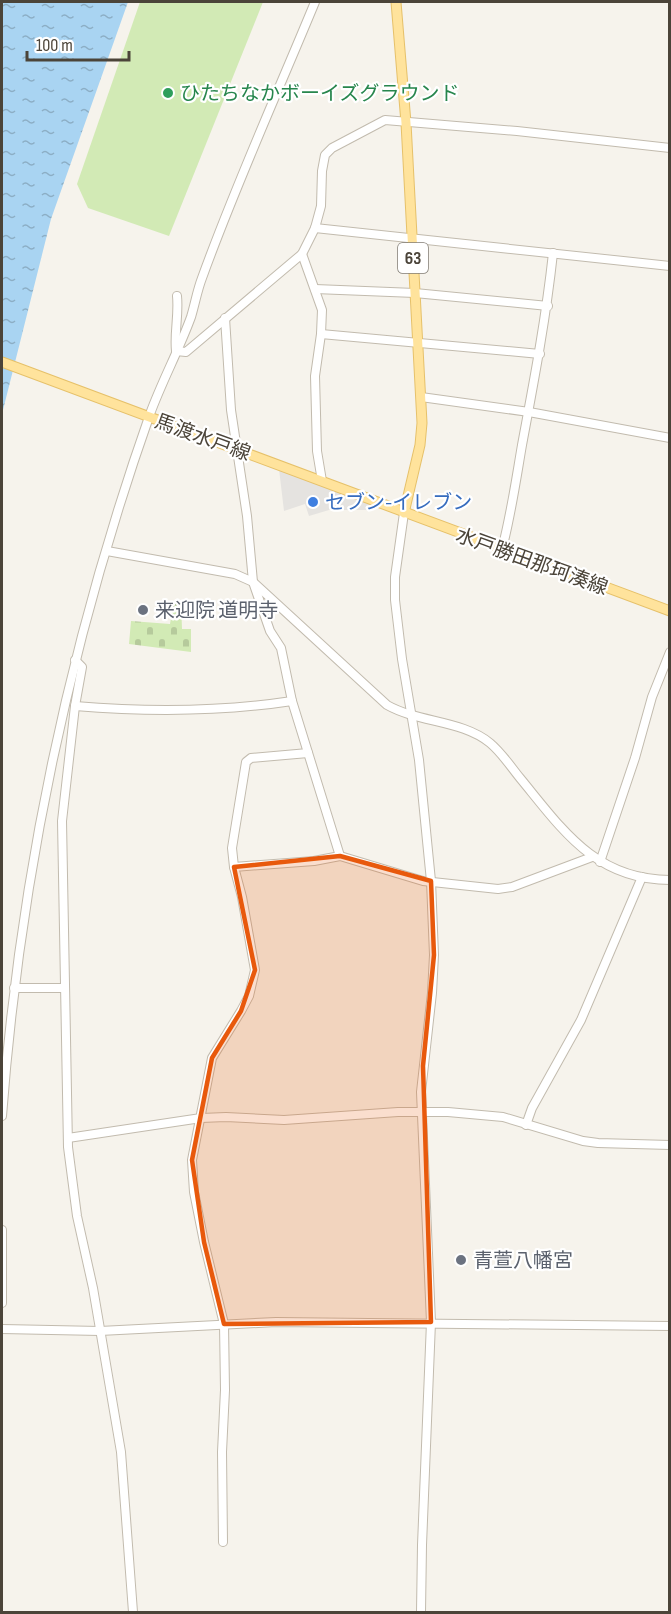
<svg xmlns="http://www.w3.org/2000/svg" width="671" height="1614" font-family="'Sofia Sans Condensed','Noto Sans JP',sans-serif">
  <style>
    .cemetery { fill: url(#cemetery-stones) }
    .pitch { fill: #d2eab5 }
    .parking { fill: #e5e3e0 }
    .water { fill: url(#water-ripples) }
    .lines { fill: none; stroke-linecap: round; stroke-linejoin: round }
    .minor-casing { stroke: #c2bbae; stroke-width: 10 }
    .major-casing { stroke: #e6c16a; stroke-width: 11 }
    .minor { stroke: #fff; stroke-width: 8 }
    .major { stroke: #ffe39c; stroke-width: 9 }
    .marked { fill: #e8590c; fill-opacity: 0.2; stroke: #e8590c; stroke-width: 4.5; stroke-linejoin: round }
    .leisure-dot { fill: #2e9e5b; stroke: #fff; stroke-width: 2 }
    .shop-dot { fill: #3f7fe0; stroke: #fff; stroke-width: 2 }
    .worship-dot { fill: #6b7280; stroke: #fff; stroke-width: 2 }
    .labels { text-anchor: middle; stroke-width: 4.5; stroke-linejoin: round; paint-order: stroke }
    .shield { fill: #fff; stroke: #817c74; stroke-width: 1.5 }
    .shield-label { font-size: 18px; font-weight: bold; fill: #4b4439 }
    .leisure-label { font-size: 20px; fill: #27864d; stroke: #fff; text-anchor: start }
    .street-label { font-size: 20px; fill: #4b4439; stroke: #fff }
    .shop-label { font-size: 20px; fill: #366cbe; stroke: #fff; text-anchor: start }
    .worship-label { font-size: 20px; fill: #5b616d; stroke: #fff; text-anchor: start }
  </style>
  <defs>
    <pattern id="cemetery-stones" width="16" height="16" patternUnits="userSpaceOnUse" patternTransform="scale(1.5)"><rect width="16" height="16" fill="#d2eab5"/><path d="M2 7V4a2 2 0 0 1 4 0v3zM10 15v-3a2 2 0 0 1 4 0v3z" fill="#b6ca9c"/></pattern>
    <pattern id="water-ripples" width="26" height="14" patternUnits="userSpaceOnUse" patternTransform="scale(1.5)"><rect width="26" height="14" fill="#a9d4f2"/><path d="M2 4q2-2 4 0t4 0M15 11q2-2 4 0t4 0" fill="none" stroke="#8caec5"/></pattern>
  </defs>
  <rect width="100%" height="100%" fill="#f6f3ec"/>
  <polygon class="cemetery" points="174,601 181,601 182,629 191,629 191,652 129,644 131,621 170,624"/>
  <polygon class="pitch" points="140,2 263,2 169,236 88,208 77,184"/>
  <polygon class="parking" points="279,469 383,507 368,510 329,510 309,516 305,504 284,511"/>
  <polygon class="water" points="2,2 128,2 51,219 2,414"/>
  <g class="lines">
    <defs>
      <g id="minor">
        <polyline points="315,228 670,266"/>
        <polyline points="302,254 322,310 321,334 315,376 317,451 322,481"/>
        <polyline points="315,289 415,293 548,306"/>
        <path d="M177 296C179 315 174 333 176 351L186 352 302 254 315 228 321 206 322 171 325 155 332 148 385 120 517 131 670 148"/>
        <polyline points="225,318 231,410 247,516 253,582 270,631 281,648 292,701 340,856"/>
        <polyline points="321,334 540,354"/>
        <polyline points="421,397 529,412 670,438"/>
        <polyline points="404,513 395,577 395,600 402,659 419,760 431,881 434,955 432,993 421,1092 431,1322 422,1545 421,1612"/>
        <path d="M502 549C511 515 516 480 522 445 534 381 546 318 553 253"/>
        <path d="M107 551 235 574 253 582 387 705C419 723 462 720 490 743 502 753 511 767 520 778 562 829 595 880 670 880"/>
        <polyline points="75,660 82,667 75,706 62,821 68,1147 77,1216 93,1288 121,1452 133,1612"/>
        <path d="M75 706C147 712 220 712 292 701"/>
        <polyline points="600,862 635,758 652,697 670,652"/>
        <polyline points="234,867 314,861 340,856 423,881 498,889 512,887 592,857"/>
        <polyline points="14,988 65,988"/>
        <path d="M2 1116C20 877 70 641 150 414 162 381 179 350 191 317 195 304 197 291 202 278 236 184 277 94 315 2"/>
        <polyline points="526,1125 532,1108 581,1020 642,877"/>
        <polyline points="68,1138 201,1118 226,1117 284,1120 398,1112 448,1112 503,1117 583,1141 598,1143 670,1145"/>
        <polyline points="2,1230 2,1303"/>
        <polyline points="2,1329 100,1331 276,1322 670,1326"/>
        <polyline points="223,1542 222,1452 225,1390 224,1324 204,1242 194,1192 192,1160 212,1058 241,1011 249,996 255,970 242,897 234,867 232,848 246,762 251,758 308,753"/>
      </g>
      <g id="major">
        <polyline points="396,2 406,123 422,423 420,445 404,513"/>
        <polyline points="2,362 670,611"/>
      </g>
    </defs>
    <use href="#minor" class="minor-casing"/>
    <use href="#major" class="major-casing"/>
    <use href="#minor" class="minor"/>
    <use href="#major" class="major"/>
  </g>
  <path class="marked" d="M340 856 431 881 434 955 423 1066 431 1322 224 1324 204 1242 192 1160 212 1058 241 1011 255 970 234 867Z"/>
  <circle class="leisure-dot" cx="168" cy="93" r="6"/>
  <circle class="shop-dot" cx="313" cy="502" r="6"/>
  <g class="worship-dot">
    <circle cx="143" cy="610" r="6"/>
    <circle cx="461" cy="1260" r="6"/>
  </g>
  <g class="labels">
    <rect class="shield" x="398" y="243" width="30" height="30" rx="4.5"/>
    <g class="shield-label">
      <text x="413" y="264">63</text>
    </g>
    <g class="leisure-label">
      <text x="180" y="100">ひたちなかボーイズグラウンド</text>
    </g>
    <g class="street-label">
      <text transform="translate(203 437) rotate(20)" y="7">馬渡水戸線</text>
      <text transform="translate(532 561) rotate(20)" y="7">水戸勝田那珂湊線</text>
    </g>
    <g class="shop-label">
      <text x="325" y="509">セブン-イレブン</text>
    </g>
    <g class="worship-label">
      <text x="155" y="617">来迎院 道明寺</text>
      <text x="473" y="1267">青萱八幡宮</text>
    </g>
  </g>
  <rect width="671" height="1614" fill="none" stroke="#4b4439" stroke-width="6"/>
  <path d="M27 51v9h102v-9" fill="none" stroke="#4b4439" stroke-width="3"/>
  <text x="36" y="51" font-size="18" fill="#4b4439" stroke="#ffffff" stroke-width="4.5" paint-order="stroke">100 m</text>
</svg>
